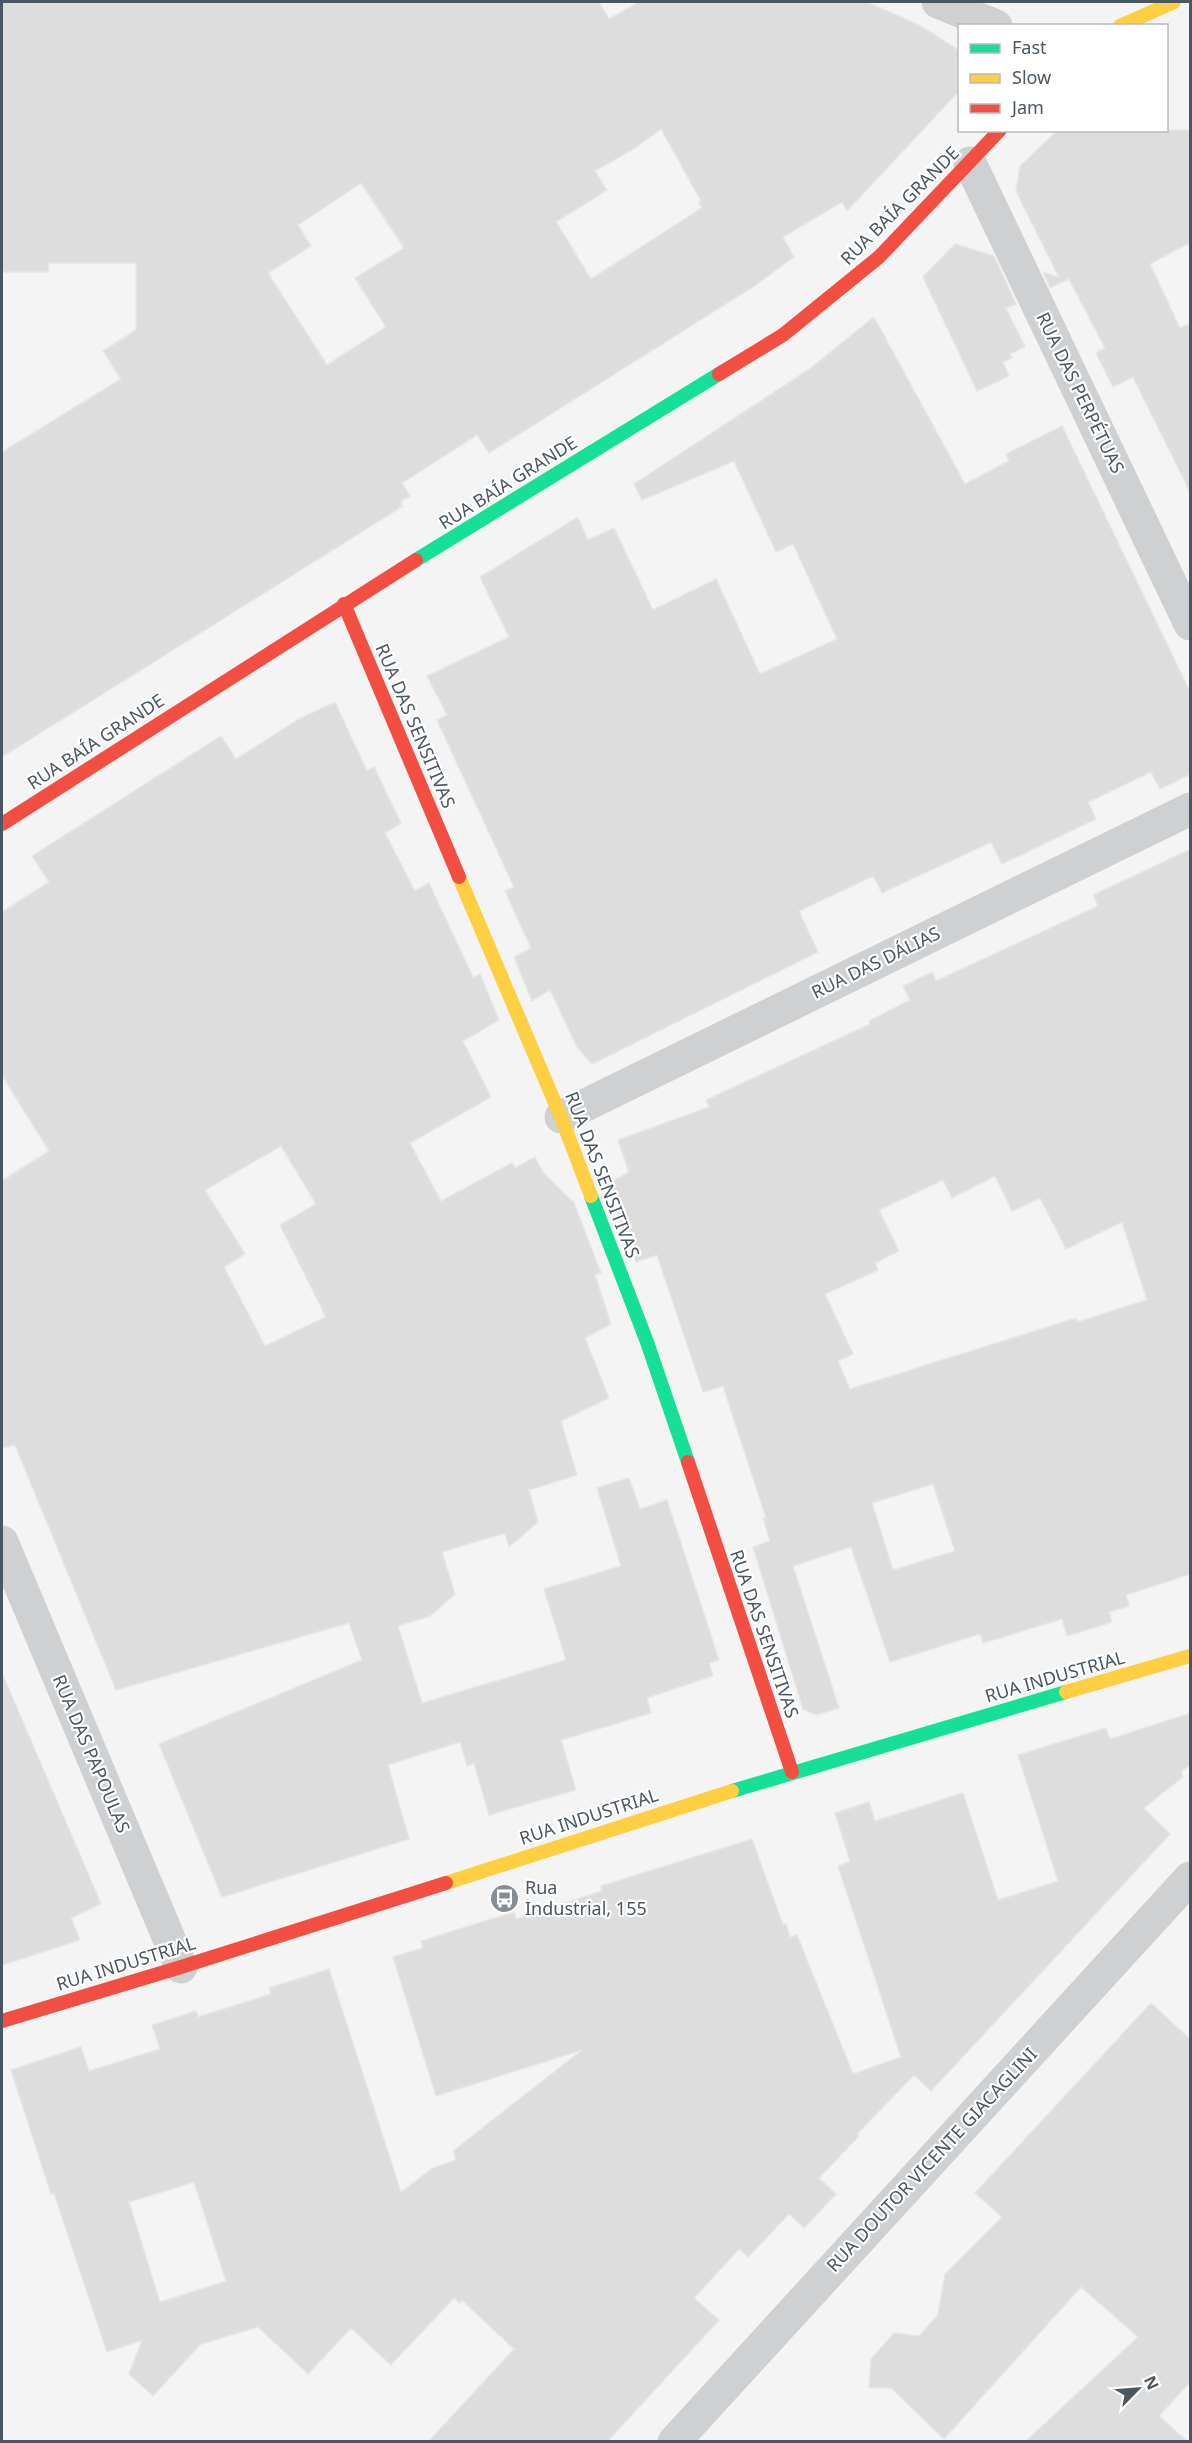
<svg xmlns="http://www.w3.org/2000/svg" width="1192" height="2443" font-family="'Noto Sans',sans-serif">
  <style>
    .building { fill: #ddddde; stroke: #e5e6e7; stroke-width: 1.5; fill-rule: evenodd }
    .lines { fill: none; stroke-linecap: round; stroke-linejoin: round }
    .street { stroke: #ced0d2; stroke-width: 33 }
    .fast { stroke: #16e098; stroke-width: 14 }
    .slow { stroke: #ffcf43; stroke-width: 14 }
    .jam { stroke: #f24e42; stroke-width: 14 }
    .labels { text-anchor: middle; stroke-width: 4.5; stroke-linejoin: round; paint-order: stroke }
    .street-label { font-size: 18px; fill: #4a5661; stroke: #fff }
    .poi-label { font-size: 18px; fill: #4a5661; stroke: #fff; text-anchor: start }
  </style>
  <rect width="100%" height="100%" fill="#f4f4f4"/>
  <g class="building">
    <path d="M2 2H599L609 19 639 2H867L919 25 960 51V90L847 211 842 202 783 237 794 257 753 287 489 453 477 435 402 483 410 496 400 502 403 506 2 757V452L121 379 103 351 136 330V263H49L48 272H2ZM661 129 701 201 699 202 702 208 591 279 556 222 607 190 595 171 635 148ZM361 183 404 248 355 278 386 327 327 365 268 273 311 246 298 225Z"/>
    <polygon points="1058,130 1191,130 1191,242 1150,264 1180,328 1191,323 1191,494 1133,377 1113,387 1096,353 1105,348 1069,279 1050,288 1043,272 1059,277 1016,191 1020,166"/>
    <polygon points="955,244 994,256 1016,304 1006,308 1025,347 1010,354 1012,358 1003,362 1009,376 977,391 923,277"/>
    <polygon points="874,317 965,484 1009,461 1006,454 1062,426 1191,694 1191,774 1160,789 1151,772 1088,802 1096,819 1002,864 991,842 882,893 873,876 799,911 818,952 592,1064 577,1047 550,990 532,1001 514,957 531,948 505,891 514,887 437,720 447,715 427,676 509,637 480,577 578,517 588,540 614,528 653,610 716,579 760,674 837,639 793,544 776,552 734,461 642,500 634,484 811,368"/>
    <path d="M335 702 367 771 374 767 401 823 385 833 415 891 429 883 473 977 480 974 499 1020 463 1041 491 1097 410 1143 441 1201 512 1163 515 1168 535 1157 543 1172 574 1203 601 1273 595 1275 611 1324 585 1338 609 1398 561 1421 577 1475 529 1490 538 1522 509 1547 505 1533 442 1552 455 1594 430 1616 398 1626 422 1703 566 1660 544 1589 621 1566 597 1488 629 1478 640 1509 667 1500 719 1660 709 1663 713 1676 647 1698 651 1713 561 1740 576 1790 489 1815 474 1763 467 1766 460 1742 388 1765 409 1839 222 1897 159 1744 362 1660 349 1623 116 1690 15 1445 2 1448V1181L49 1151 2 1075V912L49 882 32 856 194 753 221 736 236 759 299 719ZM281 1146 316 1204 280 1225 326 1317 265 1346 224 1267 245 1254 205 1190Z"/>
    <path d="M1191 849V1574L1126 1595 1129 1606 1109 1612 1112 1622 1067 1636 1062 1619 983 1643 980 1634 890 1662 851 1547 793 1566 839 1708 816 1715 803 1709 753 1547 770 1541 763 1518H766L723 1386 703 1392 657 1255 636 1262 607 1185 629 1172 618 1140 709 1107 706 1100 870 1024 869 1021 910 1000 903 986 932 972 936 981 1098 906 1093 895ZM995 1176 1012 1211 1040 1198 1066 1249 1122 1222 1147 1300 1077 1322 1076 1318 850 1389 838 1361 853 1354 825 1294 878 1270 875 1263 899 1251 879 1210 943 1180 952 1198ZM933 1484 955 1551 893 1570 872 1503Z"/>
    <polygon points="2,1673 101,1904 71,1918 80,1940 2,1965"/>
    <path d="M1191 1713V1765L1181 1771 1183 1777 1144 1808 1170 1834 931 2091 914 2075 857 2134 859 2136 819 2178 836 2194 804 2228 789 2214 748 2257 739 2249 694 2298 719 2320 607 2442H428L514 2349 462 2300 460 2303 454 2298 391 2365 351 2328 308 2374 258 2327 201 2344 153 2396 129 2374 142 2340 107 2352 54 2193 51 2194 11 2070 81 2047 89 2071 160 2049 152 2025 196 2011 198 2017 271 1994 269 1988 329 1969 401 2192 433 2168 456 2160 453 2151 582 2050 436 2096 393 1957 423 1948 421 1941 514 1912 516 1919 602 1891 601 1886 752 1839 783 1925 786 1924 790 1937 797 1935 853 2074 901 2057 838 1866 850 1861 835 1813 869 1802 875 1821 963 1793 998 1900 1058 1881 1018 1755 1106 1728 1110 1739ZM194 2182 226 2281 160 2302 129 2202Z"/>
    <polygon points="1151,2003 1191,2040 1191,2381 1159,2416 1188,2442 1025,2442 1138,2337 1081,2287 944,2439 891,2388 869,2388 871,2359 894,2333 919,2336 938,2315 945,2274 1002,2217 975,2193"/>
  </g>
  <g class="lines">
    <g class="street">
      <polyline points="938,2 996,26"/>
      <polyline points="970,163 1190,624"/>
      <polyline points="561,1117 1190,809"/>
      <polyline points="2,1542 181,1967"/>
      <polyline points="674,2442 1190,1878"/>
    </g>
    <g class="fast">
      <polyline points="416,560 719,374"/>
      <polyline points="591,1196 647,1342 688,1462"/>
      <polyline points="732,1791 1066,1692"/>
    </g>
    <g class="slow">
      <polyline points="1120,26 1174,2"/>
      <polyline points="459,877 561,1117 591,1196"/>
      <polyline points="1066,1692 1190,1656"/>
      <polyline points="446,1883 732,1791"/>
    </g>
    <g class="jam">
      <polyline points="719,374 783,335 879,257 1000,130"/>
      <polyline points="344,604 459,877"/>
      <polyline points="2,824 416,560"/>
      <polyline points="688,1462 792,1772"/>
      <polyline points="2,2021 181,1967 446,1883"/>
    </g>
  </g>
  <defs>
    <symbol id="bus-disc" viewBox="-11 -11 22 22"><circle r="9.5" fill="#868d94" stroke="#fff"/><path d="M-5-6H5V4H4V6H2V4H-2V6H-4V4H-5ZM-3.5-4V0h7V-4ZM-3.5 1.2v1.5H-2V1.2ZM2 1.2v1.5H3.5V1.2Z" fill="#fff"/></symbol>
  </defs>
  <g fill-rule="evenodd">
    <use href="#bus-disc" x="488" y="1882" width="33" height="33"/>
  </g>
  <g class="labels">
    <g class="street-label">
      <text transform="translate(900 206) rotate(-45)" y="6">RUA BAÍA GRANDE</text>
      <text transform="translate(1080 393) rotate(64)" y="6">RUA DAS PERPÉTUAS</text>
      <text transform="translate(508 483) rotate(-32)" y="6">RUA BAÍA GRANDE</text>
      <text transform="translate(415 726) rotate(67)" y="6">RUA DAS SENSITIVAS</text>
      <text transform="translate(96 742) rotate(-33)" y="6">RUA BAÍA GRANDE</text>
      <text transform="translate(876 963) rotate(-26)" y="6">RUA DAS DÁLIAS</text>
      <text transform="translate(602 1175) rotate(69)" y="6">RUA DAS SENSITIVAS</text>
      <text transform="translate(764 1634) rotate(71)" y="6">RUA DAS SENSITIVAS</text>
      <text transform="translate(1055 1677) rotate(-16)" y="6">RUA INDUSTRIAL</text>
      <text transform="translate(91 1754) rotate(67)" y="6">RUA DAS PAPOULAS</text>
      <text transform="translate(589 1817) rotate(-18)" y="6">RUA INDUSTRIAL</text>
      <text transform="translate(126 1964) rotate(-17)" y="6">RUA INDUSTRIAL</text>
      <text transform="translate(932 2160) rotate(-47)" y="6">RUA DOUTOR VICENTE GIACAGLINI</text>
    </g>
    <g class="poi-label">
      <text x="525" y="1894">Rua<tspan x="525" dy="21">Industrial, 155</tspan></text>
    </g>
  </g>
  <rect width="1192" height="2443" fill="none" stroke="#4a5661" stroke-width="6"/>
  <rect x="958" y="24" width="210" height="108" fill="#ffffff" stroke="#b7bbc0" stroke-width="1.5"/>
  <rect x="970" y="44" width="30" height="9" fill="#16e098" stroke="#b7bbc0" stroke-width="1.5"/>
  <text x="1012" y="54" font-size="18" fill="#4a5661">Fast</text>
  <rect x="970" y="74" width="30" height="9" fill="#ffcf43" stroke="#b7bbc0" stroke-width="1.5"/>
  <text x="1012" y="84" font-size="18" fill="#4a5661">Slow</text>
  <rect x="970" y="104" width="30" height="9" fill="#f24e42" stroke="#b7bbc0" stroke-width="1.5"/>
  <text x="1012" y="114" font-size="18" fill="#4a5661">Jam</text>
  <g transform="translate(1138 2389) rotate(65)" stroke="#ffffff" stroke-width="4.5" paint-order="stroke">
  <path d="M0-4.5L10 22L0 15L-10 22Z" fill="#4a5661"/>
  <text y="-9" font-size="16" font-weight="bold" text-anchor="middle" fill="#4a5661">N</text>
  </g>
</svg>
